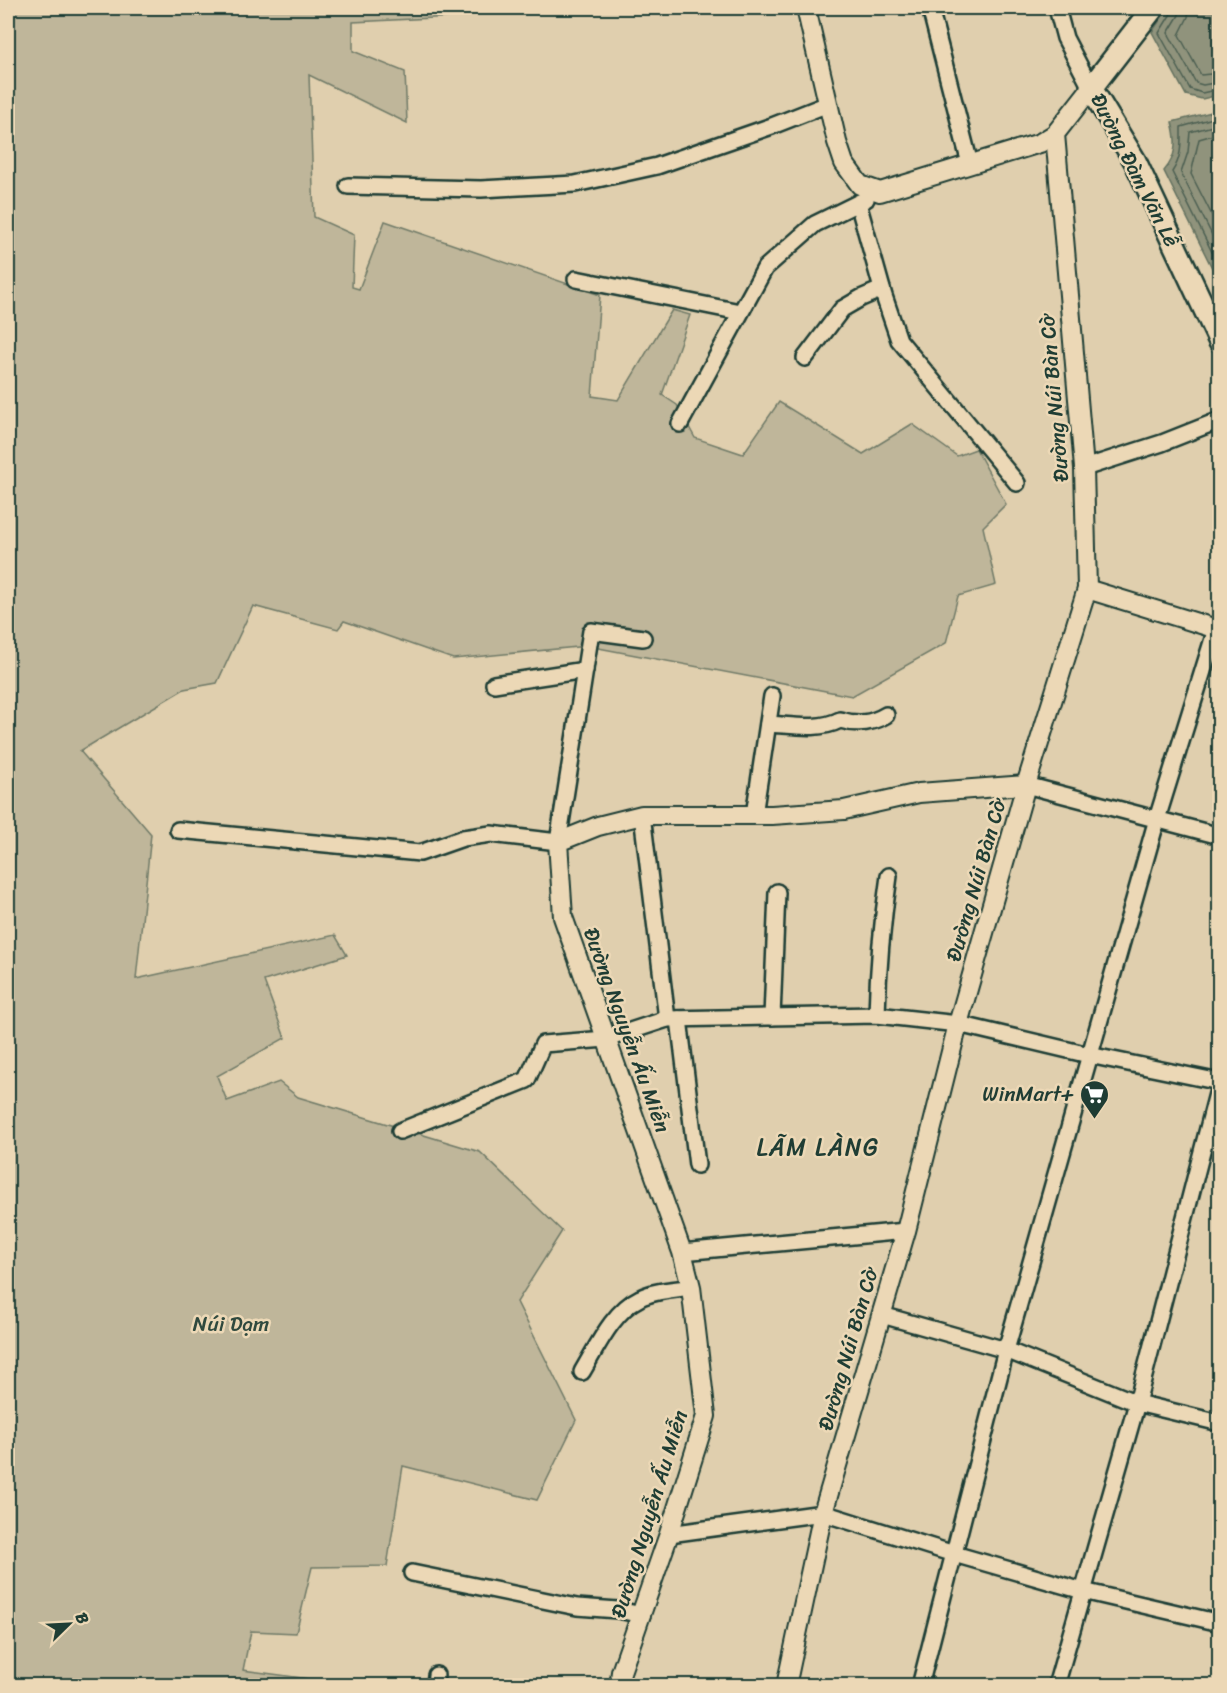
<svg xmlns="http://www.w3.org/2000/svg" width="1227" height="1693" font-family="Sriracha,sans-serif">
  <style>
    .green { fill: #bfb69a; stroke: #6f7a67; stroke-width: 1.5 }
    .water { fill: #90937c; stroke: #63715f; stroke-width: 1.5 }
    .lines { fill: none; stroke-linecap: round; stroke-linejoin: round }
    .shore { stroke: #4c5f51; stroke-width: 1.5 }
    .minor-casing { stroke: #1f3d34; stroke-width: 20 }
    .tertiary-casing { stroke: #1f3d34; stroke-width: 22 }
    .secondary-casing { stroke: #1f3d34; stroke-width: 26 }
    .minor { stroke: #ecd8b6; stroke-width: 15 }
    .tertiary { stroke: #ecd8b6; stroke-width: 18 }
    .secondary { stroke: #ecd8b6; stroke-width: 21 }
    .labels { text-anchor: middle; stroke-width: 5; stroke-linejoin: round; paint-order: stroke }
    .street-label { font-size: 21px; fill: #1f3d34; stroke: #ecd8b6 }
    .poi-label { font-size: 21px; fill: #1f3d34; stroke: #ecd8b6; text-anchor: end }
    .park-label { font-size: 21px; fill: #2f493e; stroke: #ecd8b6 }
    .quarter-label { font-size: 24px; letter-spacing: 1.5px; fill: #1f3d34; stroke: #ecd8b6 }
  </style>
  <rect width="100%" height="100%" fill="#e0cfae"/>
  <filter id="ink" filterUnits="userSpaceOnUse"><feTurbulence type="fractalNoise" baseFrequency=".0167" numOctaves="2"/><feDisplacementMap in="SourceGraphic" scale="12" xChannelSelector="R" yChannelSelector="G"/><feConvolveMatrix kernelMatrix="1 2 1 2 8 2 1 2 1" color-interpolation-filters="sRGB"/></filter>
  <g filter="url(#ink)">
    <polygon class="green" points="8,8 450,8 453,17 353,22 353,51 405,72 407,123 309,75 314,217 354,235 352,287 359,289 385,221 600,295 592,396 618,400 672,310 690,315 662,395 677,405 695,438 743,454 779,402 863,454 912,424 957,456 976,449 1006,504 983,527 996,585 958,596 946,643 852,696 588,646 453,659 344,621 338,629 253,606 217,683 184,689 80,751 151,834 136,979 335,935 347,955 264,981 285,1038 217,1076 227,1101 279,1082 298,1097 480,1152 562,1231 517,1302 576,1420 537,1500 403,1466 387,1566 312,1567 296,1633 251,1631 243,1670 338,1683 338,1685 8,1686"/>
    <g class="water">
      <polygon points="1168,8 1219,8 1219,95 1202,99 1186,95 1152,32"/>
      <path d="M1219 110H1220L1219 282 1164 171C1177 156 1177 141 1172 122Z"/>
    </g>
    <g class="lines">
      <g class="shore">
        <polyline points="1172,8 1172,12 1159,33 1190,89 1202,93 1220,89"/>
        <polyline points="1180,8 1179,15 1168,33 1196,83 1203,85 1220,82"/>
        <polyline points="1189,8 1188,17 1179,35 1201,75 1220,73"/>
        <path d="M1220 116 1181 127C1181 144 1182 157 1172 172L1220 268"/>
        <polyline points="1220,124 1190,132 1188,152 1181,173 1220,251"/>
        <polyline points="1220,133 1199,139 1191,174 1220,231"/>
      </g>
      <defs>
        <g id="minor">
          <polyline points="930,8 970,164"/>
          <polyline points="1057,8 1065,38 1091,88"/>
          <polyline points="348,186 481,189 575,184 657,166 772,126 828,104"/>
          <polyline points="858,203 884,296 899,340 1017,483"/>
          <polyline points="576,279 740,312"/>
          <polyline points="805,358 842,309 861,298 882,289"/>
          <polyline points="680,424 765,268 815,224 866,199"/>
          <polyline points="1084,468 1162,443 1220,420"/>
          <polyline points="494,684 585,670"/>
          <path d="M768 724C791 725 819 731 840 720 857 725 871 724 886 715"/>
          <polyline points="1026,785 1220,836"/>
          <polyline points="642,815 667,1019"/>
          <polyline points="754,815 772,696"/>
          <polyline points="178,830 420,853 463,838 491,834 558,842 591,631 643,638"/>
          <path d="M877 1015C878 968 882 923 889 876"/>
          <polyline points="772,1017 777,892"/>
          <polyline points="679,1019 697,1165"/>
          <polyline points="400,1131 527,1080 543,1044 606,1039 667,1019 877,1015 958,1024 1089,1055 1220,1082"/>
          <polyline points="682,1252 906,1231"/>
          <polyline points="882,1315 1006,1350 1137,1403 1220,1423"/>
          <path d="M582 1372C597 1347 613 1311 640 1298 655 1290 675 1290 691 1287"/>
          <polyline points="669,1534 823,1513 954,1554 1083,1591 1220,1623"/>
          <polyline points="412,1573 577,1607 618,1610 642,1615"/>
          <polyline points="435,1686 436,1675"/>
          <polyline points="920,1686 1006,1350 1157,819 1216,629"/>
          <polyline points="1056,1686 1137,1403 1220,1082"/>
        </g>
        <g id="tertiary">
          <polyline points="806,8 837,142 844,163 860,185 880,192 1040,143 1055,134"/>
          <polyline points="1087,589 1220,630"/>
          <polyline points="619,1686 621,1672 669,1534 706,1416 691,1287 682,1252 563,917 558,842 598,826 642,815 772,815 844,810 919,793 1026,785"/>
          <polyline points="786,1686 823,1513 906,1231 958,1024 1026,785 1087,589 1084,468 1055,134 1091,88"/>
        </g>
        <polyline id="secondary" points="1153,8 1091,88 1135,161 1220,342"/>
      </defs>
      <use href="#minor" class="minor-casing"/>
      <use href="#tertiary" class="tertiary-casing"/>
      <use href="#secondary" class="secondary-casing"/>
      <use href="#minor" class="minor"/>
      <use href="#tertiary" class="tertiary"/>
      <use href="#secondary" class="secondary"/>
    </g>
  </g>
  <defs>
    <symbol id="supermarket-pin" viewBox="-11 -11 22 30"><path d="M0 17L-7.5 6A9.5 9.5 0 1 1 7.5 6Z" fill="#1f3d34" stroke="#ecd8b6"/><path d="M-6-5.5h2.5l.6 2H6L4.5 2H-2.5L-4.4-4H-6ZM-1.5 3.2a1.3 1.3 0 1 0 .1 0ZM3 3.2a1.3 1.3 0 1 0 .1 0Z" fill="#fff"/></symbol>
  </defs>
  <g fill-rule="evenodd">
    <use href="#supermarket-pin" x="1078" y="1078" width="33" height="45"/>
  </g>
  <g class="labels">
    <g class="street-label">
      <text transform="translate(1135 170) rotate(63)" y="7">Đường Đàm Văn Lễ</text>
      <text transform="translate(1054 398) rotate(-95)" y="7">Đường Núi Bàn Cờ</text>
      <text transform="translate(976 880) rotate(-74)" y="7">Đường Núi Bàn Cờ</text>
      <text transform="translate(627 1030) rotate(70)" y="7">Đường Nguyễn Ấu Miễn</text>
      <text transform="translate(848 1349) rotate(-74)" y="7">Đường Núi Bàn Cờ</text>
      <text transform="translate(649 1514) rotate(-73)" y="7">Đường Nguyễn Ấu Miễn</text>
    </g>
    <g class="poi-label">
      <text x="1074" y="1101">WinMart+</text>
    </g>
    <g class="park-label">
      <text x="231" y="1331">Núi Dạm</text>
    </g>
    <g class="quarter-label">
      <text x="818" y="1155">LÃM LÀNG</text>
    </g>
  </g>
  <rect width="1227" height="1693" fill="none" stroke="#ecd8b6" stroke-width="30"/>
  <rect x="15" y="15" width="1197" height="1663" fill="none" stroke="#1f3d34" stroke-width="2" filter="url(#ink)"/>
  <g transform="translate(69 1624) rotate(66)" stroke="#ecd8b6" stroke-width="4.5" paint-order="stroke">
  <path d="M0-4.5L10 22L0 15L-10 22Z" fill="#1f3d34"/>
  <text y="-9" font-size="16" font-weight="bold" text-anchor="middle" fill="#1f3d34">B</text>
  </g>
</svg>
